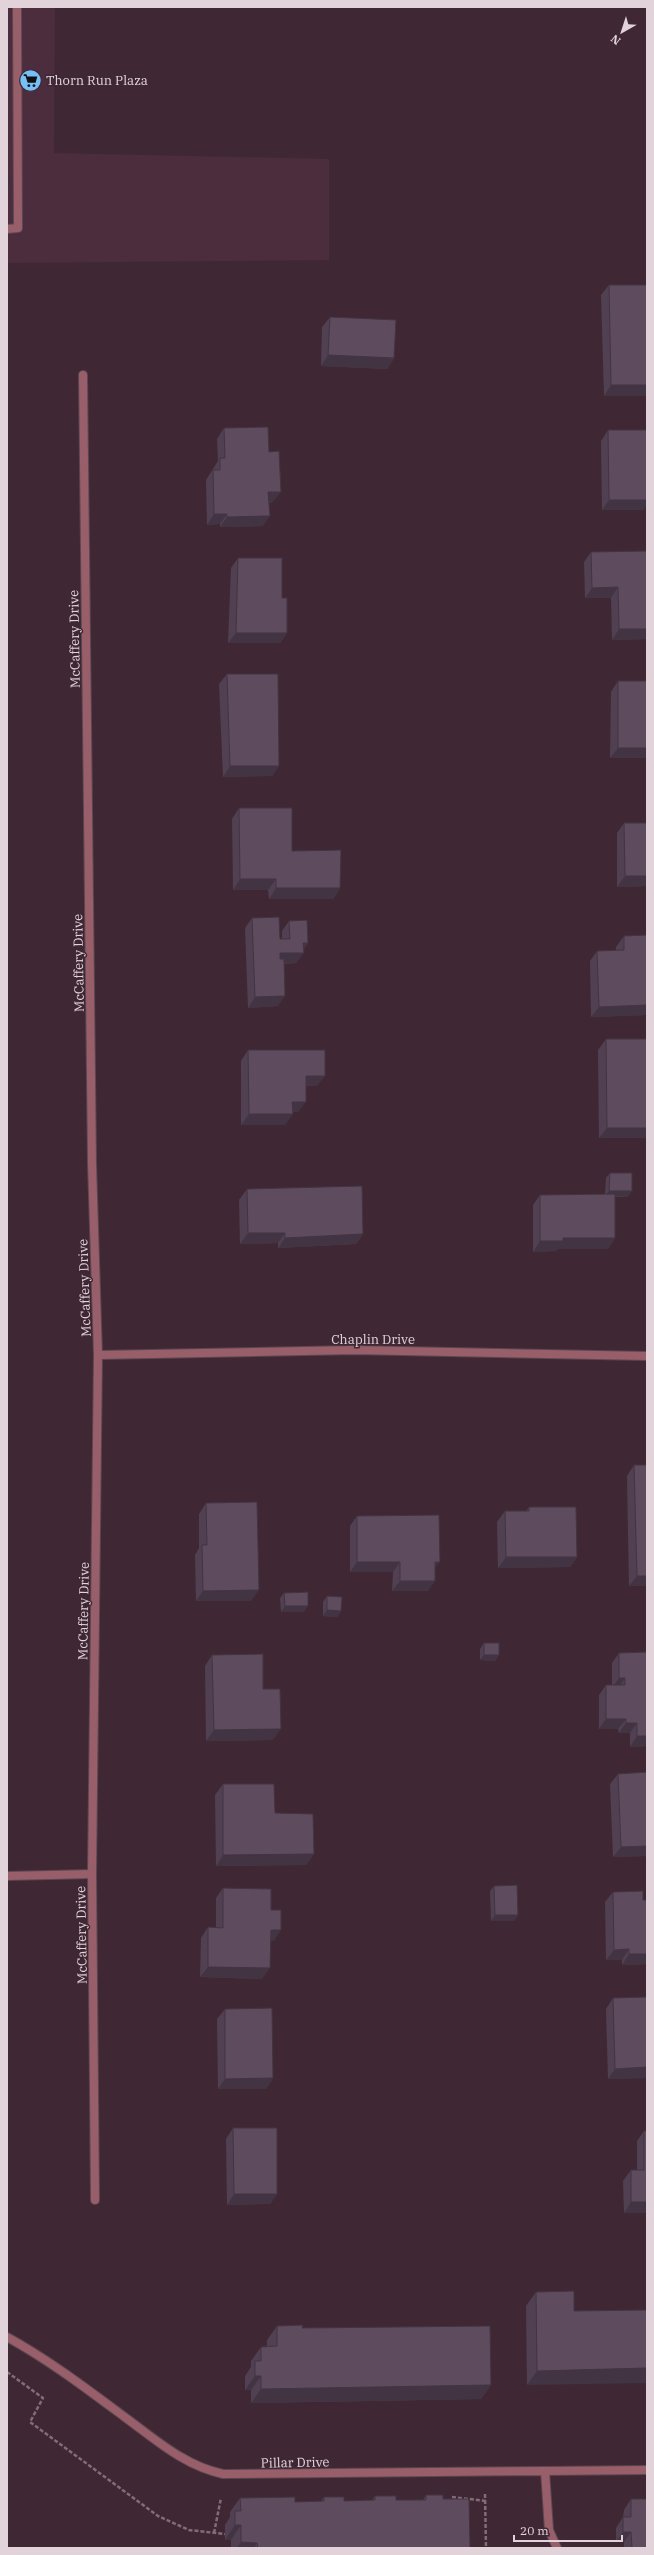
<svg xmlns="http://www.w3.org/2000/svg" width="654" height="2555" font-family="'IBM Plex Serif',serif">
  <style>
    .built { fill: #4b2d3e }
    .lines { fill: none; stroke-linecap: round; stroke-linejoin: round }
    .lane-casing { stroke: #5c4752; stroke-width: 10 }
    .street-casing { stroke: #5c4752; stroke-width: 10 }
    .path { stroke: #816d78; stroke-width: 2.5; stroke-dasharray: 4 2; stroke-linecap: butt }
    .lane { stroke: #985e6a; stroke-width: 8 }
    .street { stroke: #985e6a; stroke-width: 8 }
    .wall { fill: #514051 }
    .shaded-wall { fill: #423442 }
    .building { fill: #5e4b5e; stroke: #423442 }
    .labels { text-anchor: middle; stroke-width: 3; stroke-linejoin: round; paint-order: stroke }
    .poi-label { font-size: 13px; fill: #e2d3db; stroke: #3f2834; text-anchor: start }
    .street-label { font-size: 13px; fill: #e2d3db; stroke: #3f2834 }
  </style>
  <rect width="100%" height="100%" fill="#3f2834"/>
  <polygon class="built" points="7,7 55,7 54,153 329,159 329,260 7,263"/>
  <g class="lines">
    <defs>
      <polyline id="lane" points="7,229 18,228 17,7"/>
      <g id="street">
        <polyline points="83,375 92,1164 98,1355 92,1874 95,2200"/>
        <polyline points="98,1355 355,1350 647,1356"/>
        <polyline points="7,1876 92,1874"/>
        <path d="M7 2337C49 2360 87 2389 126 2418 156 2440 185 2466 223 2474L545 2471 549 2530 557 2548"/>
        <polyline points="545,2471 647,2470"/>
      </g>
    </defs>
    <use href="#lane" class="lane-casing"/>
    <use href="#street" class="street-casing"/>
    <g class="path">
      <polyline points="7,2372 43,2398 30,2422 158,2516 189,2530 225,2534"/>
      <polyline points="485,2494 486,2548"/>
      <polyline points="452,2497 486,2501"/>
      <polyline points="214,2533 221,2498"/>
    </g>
    <use href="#lane" class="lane"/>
    <use href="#street" class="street"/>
  </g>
  <g class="wall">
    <polygon points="609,285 647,396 604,396 601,295"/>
    <polygon points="330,317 394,358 387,369 321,366 322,327"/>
    <polygon points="224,428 269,452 273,502 269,503 270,516 262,526 220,527 220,524 207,525 206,480 218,461 217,439"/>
    <polygon points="608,430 647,430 647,504 643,510 602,510 601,441"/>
    <polygon points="647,551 647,639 612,640 611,598 585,598 584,562 591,552"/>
    <polygon points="238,558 282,598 287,633 280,643 228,643 231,568"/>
    <polygon points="227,674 279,766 272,776 223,777 219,684"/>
    <polygon points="618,681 647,758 610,758 611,692"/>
    <polygon points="239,808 292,851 340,888 333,899 269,899 268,890 233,890 232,819"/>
    <polygon points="624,823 647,823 647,886 617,887 617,833"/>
    <polygon points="252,918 280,939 282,939 282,931 289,921 308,943 304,949 296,963 284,964 278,1006 248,1008 245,928"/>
    <polygon points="624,936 647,1015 591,1017 590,961 597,951 616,950 616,947"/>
    <polygon points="606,1039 647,1039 647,1138 599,1138 598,1050"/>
    <polygon points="248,1050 317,1086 306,1086 298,1112 293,1112 285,1125 241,1125 241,1061"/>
    <polygon points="610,1173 628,1197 615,1197 615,1238 608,1249 557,1249 556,1251 533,1252 533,1205 540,1195 605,1194 606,1178"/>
    <polygon points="247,1189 363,1234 356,1244 278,1248 278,1243 240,1244 239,1200"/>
    <polygon points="634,1465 647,1586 629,1586 627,1476"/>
    <polygon points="206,1503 251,1601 196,1601 195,1555 199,1548 199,1514"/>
    <polygon points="529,1507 577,1557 570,1567 498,1568 497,1522 505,1511 526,1511"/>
    <polygon points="357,1516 435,1569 428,1591 392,1591 393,1572 350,1572 350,1526"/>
    <polygon points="284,1593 304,1612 281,1612 280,1598"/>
    <polygon points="327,1596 341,1611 337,1617 323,1616 323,1602"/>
    <polygon points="484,1643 499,1655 495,1661 480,1660 480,1649"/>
    <polygon points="619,1653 647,1746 630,1747 630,1733 619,1733 618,1729 599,1729 599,1695 606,1685 612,1685 612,1663"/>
    <polygon points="212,1655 263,1689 273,1740 206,1741 205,1666"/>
    <polygon points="647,1772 647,1856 613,1857 610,1784 618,1774"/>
    <polygon points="223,1784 275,1813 314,1854 306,1865 216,1866 215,1795"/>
    <polygon points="494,1886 518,1915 514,1921 491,1921 490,1891"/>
    <polygon points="223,1888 271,1910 274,1941 270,1941 262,1979 200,1977 201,1938 208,1927 216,1927 216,1898"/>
    <polygon points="613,1892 643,1900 647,1900 647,1964 622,1965 622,1960 606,1960 605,1902"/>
    <polygon points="613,1998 647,2078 608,2079 606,2009"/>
    <polygon points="225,2009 273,2078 266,2089 218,2089 217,2019"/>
    <polygon points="233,2128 277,2194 270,2204 227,2205 226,2139"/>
    <polygon points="644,2131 647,2213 624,2213 623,2181 631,2170 637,2170 637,2141"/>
    <polygon points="536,2292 574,2311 647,2310 527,2385 526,2306"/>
    <polygon points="277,2326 302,2328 491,2385 481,2399 251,2403 251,2390 245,2390 245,2376 251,2367 251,2361 261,2347 267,2346 267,2340"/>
    <polygon points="426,2495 443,2499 470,2548 231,2548 231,2540 225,2540 225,2525 230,2517 230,2512 240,2498 295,2502 321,2501 324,2497 344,2501 372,2500 375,2496 396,2500 423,2500"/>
    <polygon points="631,2499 647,2548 624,2548 624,2542 616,2542 616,2528 623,2517 624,2510"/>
  </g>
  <g class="shaded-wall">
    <polygon points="328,355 394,358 387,369 321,366"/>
    <polygon points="611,385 647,385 647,396 604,396"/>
    <polygon points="268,492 281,492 273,502 261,503"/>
    <polygon points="609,500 647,500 647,504 643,510 602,510"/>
    <polygon points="214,514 227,514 220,524 207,525"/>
    <polygon points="270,516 262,526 220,527 227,517"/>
    <polygon points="618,587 611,598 585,598 592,588"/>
    <polygon points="619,629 647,629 647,639 612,640"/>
    <polygon points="236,633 287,633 280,643 228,643"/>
    <polygon points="618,748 647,748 647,758 610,758"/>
    <polygon points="230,766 279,766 272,776 223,777"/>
    <polygon points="625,876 647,876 647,886 617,887"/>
    <polygon points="240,879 276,879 268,890 233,890"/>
    <polygon points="276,888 340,888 333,899 269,899"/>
    <polygon points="303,943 308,943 301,953 304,953 296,963 273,964 280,953"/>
    <polygon points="285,996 278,1006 248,1008 255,997"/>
    <polygon points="647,1005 647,1015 591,1017 599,1007"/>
    <polygon points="306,1076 325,1076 317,1086 298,1086"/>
    <polygon points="292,1102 306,1102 298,1112 285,1112"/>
    <polygon points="249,1114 293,1114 285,1125 241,1125"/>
    <polygon points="607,1128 647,1128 647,1138 599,1138"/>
    <polygon points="609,1191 632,1191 628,1197 605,1196"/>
    <polygon points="248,1233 285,1233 278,1243 240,1244"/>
    <polygon points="363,1234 356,1244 278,1248 285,1238"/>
    <polygon points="563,1238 615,1238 608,1249 557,1249 556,1251 533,1252 540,1241"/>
    <polygon points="506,1557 577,1557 570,1567 498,1568"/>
    <polygon points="357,1562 400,1562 393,1572 350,1572"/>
    <polygon points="435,1562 440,1562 432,1572"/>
    <polygon points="637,1576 647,1576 647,1586 629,1586"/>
    <polygon points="400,1581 435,1581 428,1591 392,1591"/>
    <polygon points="259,1590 251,1601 196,1601 203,1591"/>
    <polygon points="285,1606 308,1606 304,1612 281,1612"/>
    <polygon points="327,1610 341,1611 337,1617 323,1616"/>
    <polygon points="484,1655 499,1655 495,1661 480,1660"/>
    <polygon points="619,1678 625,1678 618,1689 612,1688"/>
    <polygon points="606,1719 626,1719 618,1729 599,1729"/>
    <polygon points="626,1723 637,1723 630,1733 619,1733"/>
    <polygon points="281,1729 273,1740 206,1741 214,1730"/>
    <polygon points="637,1736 647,1736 647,1746 630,1747"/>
    <polygon points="647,1846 647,1856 613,1857 621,1847"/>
    <polygon points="314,1854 306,1865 216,1866 223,1855"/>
    <polygon points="495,1915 518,1915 514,1921 491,1921"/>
    <polygon points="271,1930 281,1930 274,1941 263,1941"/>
    <polygon points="629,1949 622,1960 606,1960 614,1950"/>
    <polygon points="629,1954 647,1954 647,1964 622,1965"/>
    <polygon points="208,1967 270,1968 262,1979 200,1977"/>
    <polygon points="647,2067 647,2078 608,2079 615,2069"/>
    <polygon points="273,2078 266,2089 218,2089 225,2079"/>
    <polygon points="234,2194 277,2194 270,2204 227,2205"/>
    <polygon points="631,2202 647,2202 647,2213 624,2213"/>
    <polygon points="647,2368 647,2383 527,2385 537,2371"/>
    <polygon points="255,2376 261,2376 251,2390 245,2390"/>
    <polygon points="491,2385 481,2399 251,2403 261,2389"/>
    <polygon points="235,2525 241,2525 231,2540 225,2540"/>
    <polygon points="623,2532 631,2532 624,2542 616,2542"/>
    <polygon points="241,2542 257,2543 254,2548 237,2548"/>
  </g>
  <g class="building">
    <polygon points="609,285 647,285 647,385 611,385"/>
    <polygon points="330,317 396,320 394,358 328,355"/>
    <polygon points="268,427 269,452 279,451 281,492 268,492 270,516 227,517 227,514 214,514 213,470 220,470 220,458 225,458 224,428"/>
    <polygon points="608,430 647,430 647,500 609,500"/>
    <polygon points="647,551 647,629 619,629 618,587 592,588 591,552"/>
    <polygon points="238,558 282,558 282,598 287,598 287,633 236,633"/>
    <polygon points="227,674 278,674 279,766 230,766"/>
    <rect x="618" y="681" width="29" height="67"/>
    <polygon points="239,808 292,808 292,851 341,850 340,888 276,888 276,879 240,879"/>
    <polygon points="624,823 647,823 647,876 625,876"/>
    <polygon points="279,917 280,939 290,939 289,921 307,920 308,943 303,943 304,953 280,953 280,959 284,959 285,996 255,997 252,918"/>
    <polygon points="647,935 647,1005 599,1007 597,951 624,950 624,936"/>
    <polygon points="606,1039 647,1039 647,1128 607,1128"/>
    <polygon points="248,1050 325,1050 325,1076 306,1076 306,1102 292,1102 293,1114 249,1114"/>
    <polygon points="610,1173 632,1173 632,1191 609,1191"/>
    <polygon points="362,1186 363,1234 285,1238 285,1233 248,1233 247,1189"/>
    <polygon points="615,1194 615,1238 563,1238 563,1241 540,1241 540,1195"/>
    <polygon points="634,1465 647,1465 647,1576 637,1576"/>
    <polygon points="257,1502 259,1590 203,1591 202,1545 207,1545 206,1503"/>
    <polygon points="529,1507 576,1507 577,1557 506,1557 505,1511 529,1511"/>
    <polygon points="439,1515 440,1562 435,1562 435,1581 400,1581 400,1562 357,1562 357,1516"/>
    <polygon points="308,1592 308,1606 285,1606 284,1593"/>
    <polygon points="327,1596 342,1597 341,1611 327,1610"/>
    <rect x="484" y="1643" width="15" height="12"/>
    <polygon points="647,1652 647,1736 637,1736 637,1723 626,1723 626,1719 606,1719 606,1685 625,1685 625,1678 619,1678 619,1653"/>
    <polygon points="263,1654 263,1689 280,1689 281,1729 214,1730 212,1655"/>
    <polygon points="647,1772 647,1846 621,1847 618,1774"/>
    <polygon points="223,1784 274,1784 275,1813 313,1814 314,1854 223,1855"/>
    <polygon points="517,1885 518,1915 495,1915 494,1886"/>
    <polygon points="223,1888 271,1889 271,1910 281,1910 281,1930 271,1930 270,1968 208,1967 208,1927 223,1928"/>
    <polygon points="643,1891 643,1900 647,1900 647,1954 629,1954 629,1949 614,1950 613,1892"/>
    <polygon points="647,1997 647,2067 615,2069 613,1998"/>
    <polygon points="272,2008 273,2078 225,2079 225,2009"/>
    <polygon points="233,2128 277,2128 277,2194 234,2194"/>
    <polygon points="644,2131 647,2131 647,2202 631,2202 631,2170 644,2170"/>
    <polygon points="574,2291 574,2311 647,2310 647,2368 537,2371 536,2292"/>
    <polygon points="303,2325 302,2328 490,2326 491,2385 261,2389 261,2376 255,2376 255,2361 261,2361 261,2347 277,2346 277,2326"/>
    <polygon points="426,2495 443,2495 443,2499 469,2499 470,2548 258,2548 257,2543 241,2542 241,2525 235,2525 235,2511 241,2511 240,2498 295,2497 295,2502 324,2501 324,2497 344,2497 344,2501 375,2500 375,2496 396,2496 396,2500 426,2500"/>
    <polygon points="631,2499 647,2499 647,2548 632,2548 631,2532 623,2532 623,2517 631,2517"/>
  </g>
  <defs>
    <symbol id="supermarket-disc" viewBox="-11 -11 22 22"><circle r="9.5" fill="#77bff7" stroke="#3f2834"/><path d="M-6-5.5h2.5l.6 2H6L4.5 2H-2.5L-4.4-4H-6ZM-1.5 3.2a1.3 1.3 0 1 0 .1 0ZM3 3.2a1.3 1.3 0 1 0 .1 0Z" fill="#111"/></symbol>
  </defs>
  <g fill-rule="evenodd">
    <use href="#supermarket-disc" x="18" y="68" width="25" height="25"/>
  </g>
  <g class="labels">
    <g class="poi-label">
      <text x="46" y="85">Thorn Run Plaza</text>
    </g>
    <g class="street-label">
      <text transform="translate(74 639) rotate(-91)" y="5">McCaffery Drive</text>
      <text transform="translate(78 963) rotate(-91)" y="5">McCaffery Drive</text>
      <text transform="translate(84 1288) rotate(-92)" y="5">McCaffery Drive</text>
      <text x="373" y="1344">Chaplin Drive</text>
      <text transform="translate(83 1611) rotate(-89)" y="5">McCaffery Drive</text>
      <text transform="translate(81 1935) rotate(-91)" y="5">McCaffery Drive</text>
      <text transform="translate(295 2462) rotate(-1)" y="5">Pillar Drive</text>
    </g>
  </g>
  <rect width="654" height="2555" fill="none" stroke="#e2d3db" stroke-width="16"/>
  <g transform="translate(622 32) rotate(219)" stroke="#3f2834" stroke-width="3" paint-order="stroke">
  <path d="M0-3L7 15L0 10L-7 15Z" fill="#e2d3db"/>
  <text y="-6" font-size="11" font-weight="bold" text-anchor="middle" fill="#e2d3db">N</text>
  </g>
  <path d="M514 2535v6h108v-6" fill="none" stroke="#e2d3db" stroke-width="2"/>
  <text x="520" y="2535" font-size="12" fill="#e2d3db" stroke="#3f2834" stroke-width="3" paint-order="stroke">20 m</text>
</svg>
